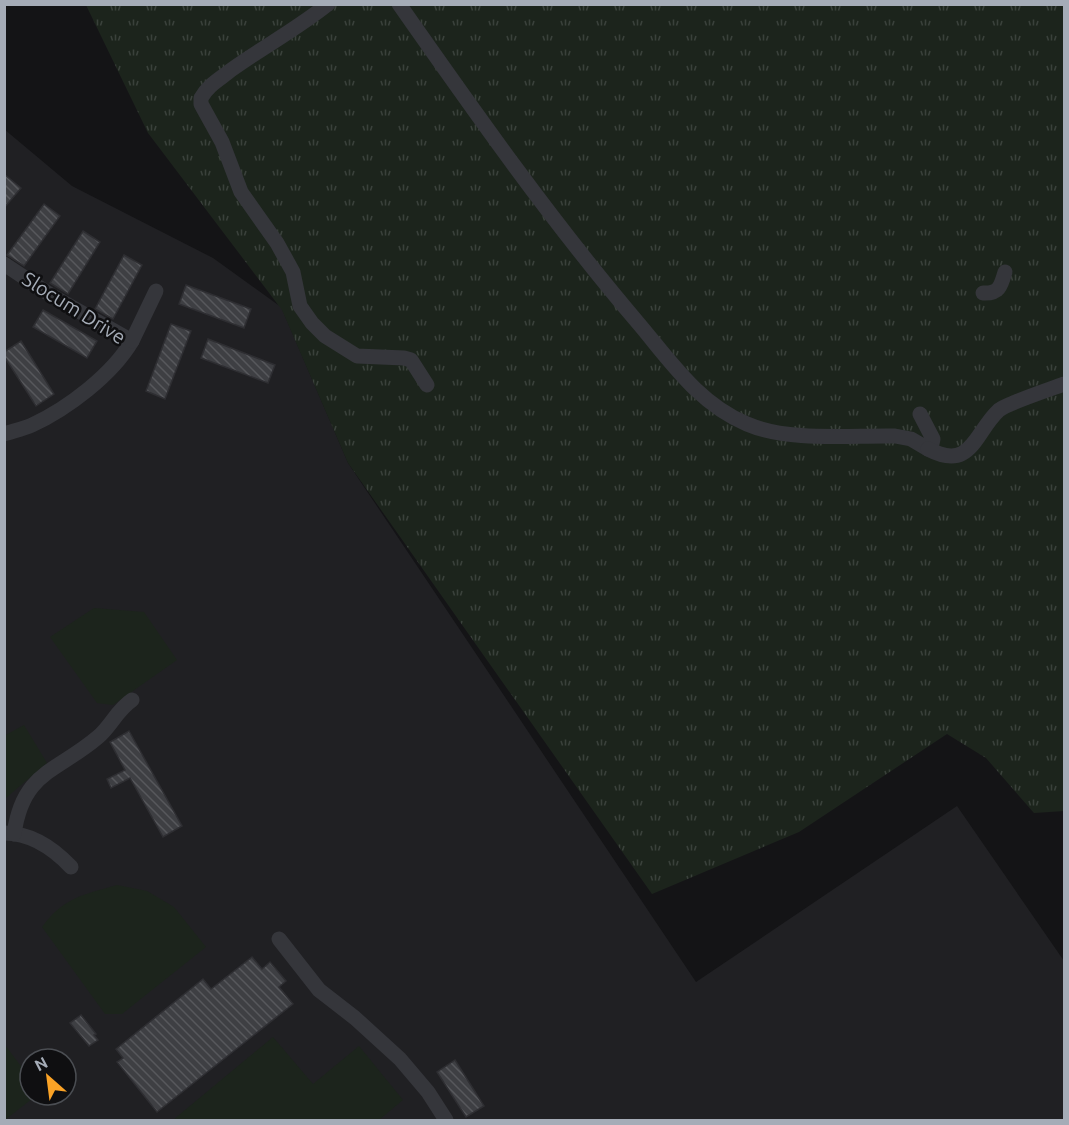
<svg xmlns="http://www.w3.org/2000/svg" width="1069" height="1125" font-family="Ubuntu,sans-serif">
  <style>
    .built { fill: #202023; fill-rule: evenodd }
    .grass { fill: url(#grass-tufts) }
    .pitch { fill: #1c241c }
    .building { fill: url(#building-back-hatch); stroke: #2e2e32; stroke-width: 1.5 }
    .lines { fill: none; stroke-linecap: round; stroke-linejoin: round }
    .minor { stroke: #35363b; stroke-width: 15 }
    .labels { text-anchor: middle; stroke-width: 5; stroke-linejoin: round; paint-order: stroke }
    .street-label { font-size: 20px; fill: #a5acb7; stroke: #0f0f11 }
  </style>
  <defs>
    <pattern id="grass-tufts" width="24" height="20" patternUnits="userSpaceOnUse" patternTransform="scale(1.5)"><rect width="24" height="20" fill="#1c241c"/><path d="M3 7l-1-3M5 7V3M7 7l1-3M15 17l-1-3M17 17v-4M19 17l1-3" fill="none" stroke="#3a413b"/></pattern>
    <pattern id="building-back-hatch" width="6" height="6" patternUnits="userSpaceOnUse" patternTransform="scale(1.5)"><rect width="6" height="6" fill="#3e3f43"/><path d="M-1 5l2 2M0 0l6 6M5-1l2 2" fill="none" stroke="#57585c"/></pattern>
  </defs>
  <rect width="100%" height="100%" fill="#141416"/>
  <path class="built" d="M4 129 72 186 213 258 281 307 348 463 696 982 957 806 1064 961V1120H5ZM30 1059H66V1095H30Z"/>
  <polygon class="grass" points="86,5 1064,5 1064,811 1034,813 986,758 947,734 799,832 652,894 348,463 282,310 148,133"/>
  <g class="pitch">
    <polygon points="94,608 144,612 177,660 113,705 97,703 50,637"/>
    <polygon points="24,725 47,763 6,798 4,736"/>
    <path d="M117 885 147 891 174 907 206 947 122 1014H105L42 927C64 897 83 895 117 885Z"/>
    <polygon points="273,1037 313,1084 359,1046 403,1100 379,1120 173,1120"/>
    <polygon points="5,1045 30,1078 30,1095 37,1095 5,1120"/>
  </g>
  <g class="building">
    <polygon points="4,174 21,188 4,208"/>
    <polygon points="44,204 60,216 24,266 7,255"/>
    <polygon points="83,231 100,242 68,294 50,283"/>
    <polygon points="124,255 142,265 113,319 95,309"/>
    <polygon points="186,285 251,309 244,328 179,304"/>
    <polygon points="43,310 97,341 87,358 33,327"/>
    <polygon points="171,324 191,331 165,399 146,391"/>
    <polygon points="208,339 275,365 268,383 201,358"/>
    <polygon points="21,341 54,394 36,406 4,356 4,352"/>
    <polygon points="129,731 182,826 163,837 130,778 111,788 107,779 125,770 110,742"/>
    <polygon points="252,957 262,969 270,962 286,981 279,987 293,1004 157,1112 117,1062 123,1058 116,1049 203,979 211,989"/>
    <polygon points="81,1015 96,1034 94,1035 98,1040 89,1046 70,1023"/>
    <polygon points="455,1060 484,1106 466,1117 437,1072"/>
  </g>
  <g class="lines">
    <g class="minor">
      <path d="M328 4C297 29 263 47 231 70 220 79 208 85 201 98V104L222 142 241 192 277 243 293 272 300 306 312 323 325 336 357 356 404 358 411 360 427 385"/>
      <path d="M399 4C476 114 552 222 639 324 671 362 699 404 747 424 789 442 850 435 895 436L911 439 928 449 931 448 933 439 920 414"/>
      <path d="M4 264 52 296 132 341C112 375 67 409 32 425 23 429 13 431 4 434"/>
      <path d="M983 293C999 294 1001 286 1005 272"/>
      <polyline points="132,341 156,291"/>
      <path d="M928 449C972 472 974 433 999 410 1008 403 1051 389 1064 384"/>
      <path d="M4 833C31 833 54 849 71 867"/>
      <path d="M14 834C23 771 57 772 98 737 111 726 117 710 132 700"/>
      <polyline points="279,939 319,990 355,1018 400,1059 428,1092 446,1120"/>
    </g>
  </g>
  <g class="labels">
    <g class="street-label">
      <text transform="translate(74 308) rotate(32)" y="7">Slocum Drive</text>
    </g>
  </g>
  <rect width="1069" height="1125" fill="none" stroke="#a5acb7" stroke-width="12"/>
  <g transform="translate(48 1077) rotate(332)"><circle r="28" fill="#0f0f11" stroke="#4b4e53" stroke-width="1.5"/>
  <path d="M0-4.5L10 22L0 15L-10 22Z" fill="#fba326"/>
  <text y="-9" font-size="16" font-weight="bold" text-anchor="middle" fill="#a5acb7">N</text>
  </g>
</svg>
